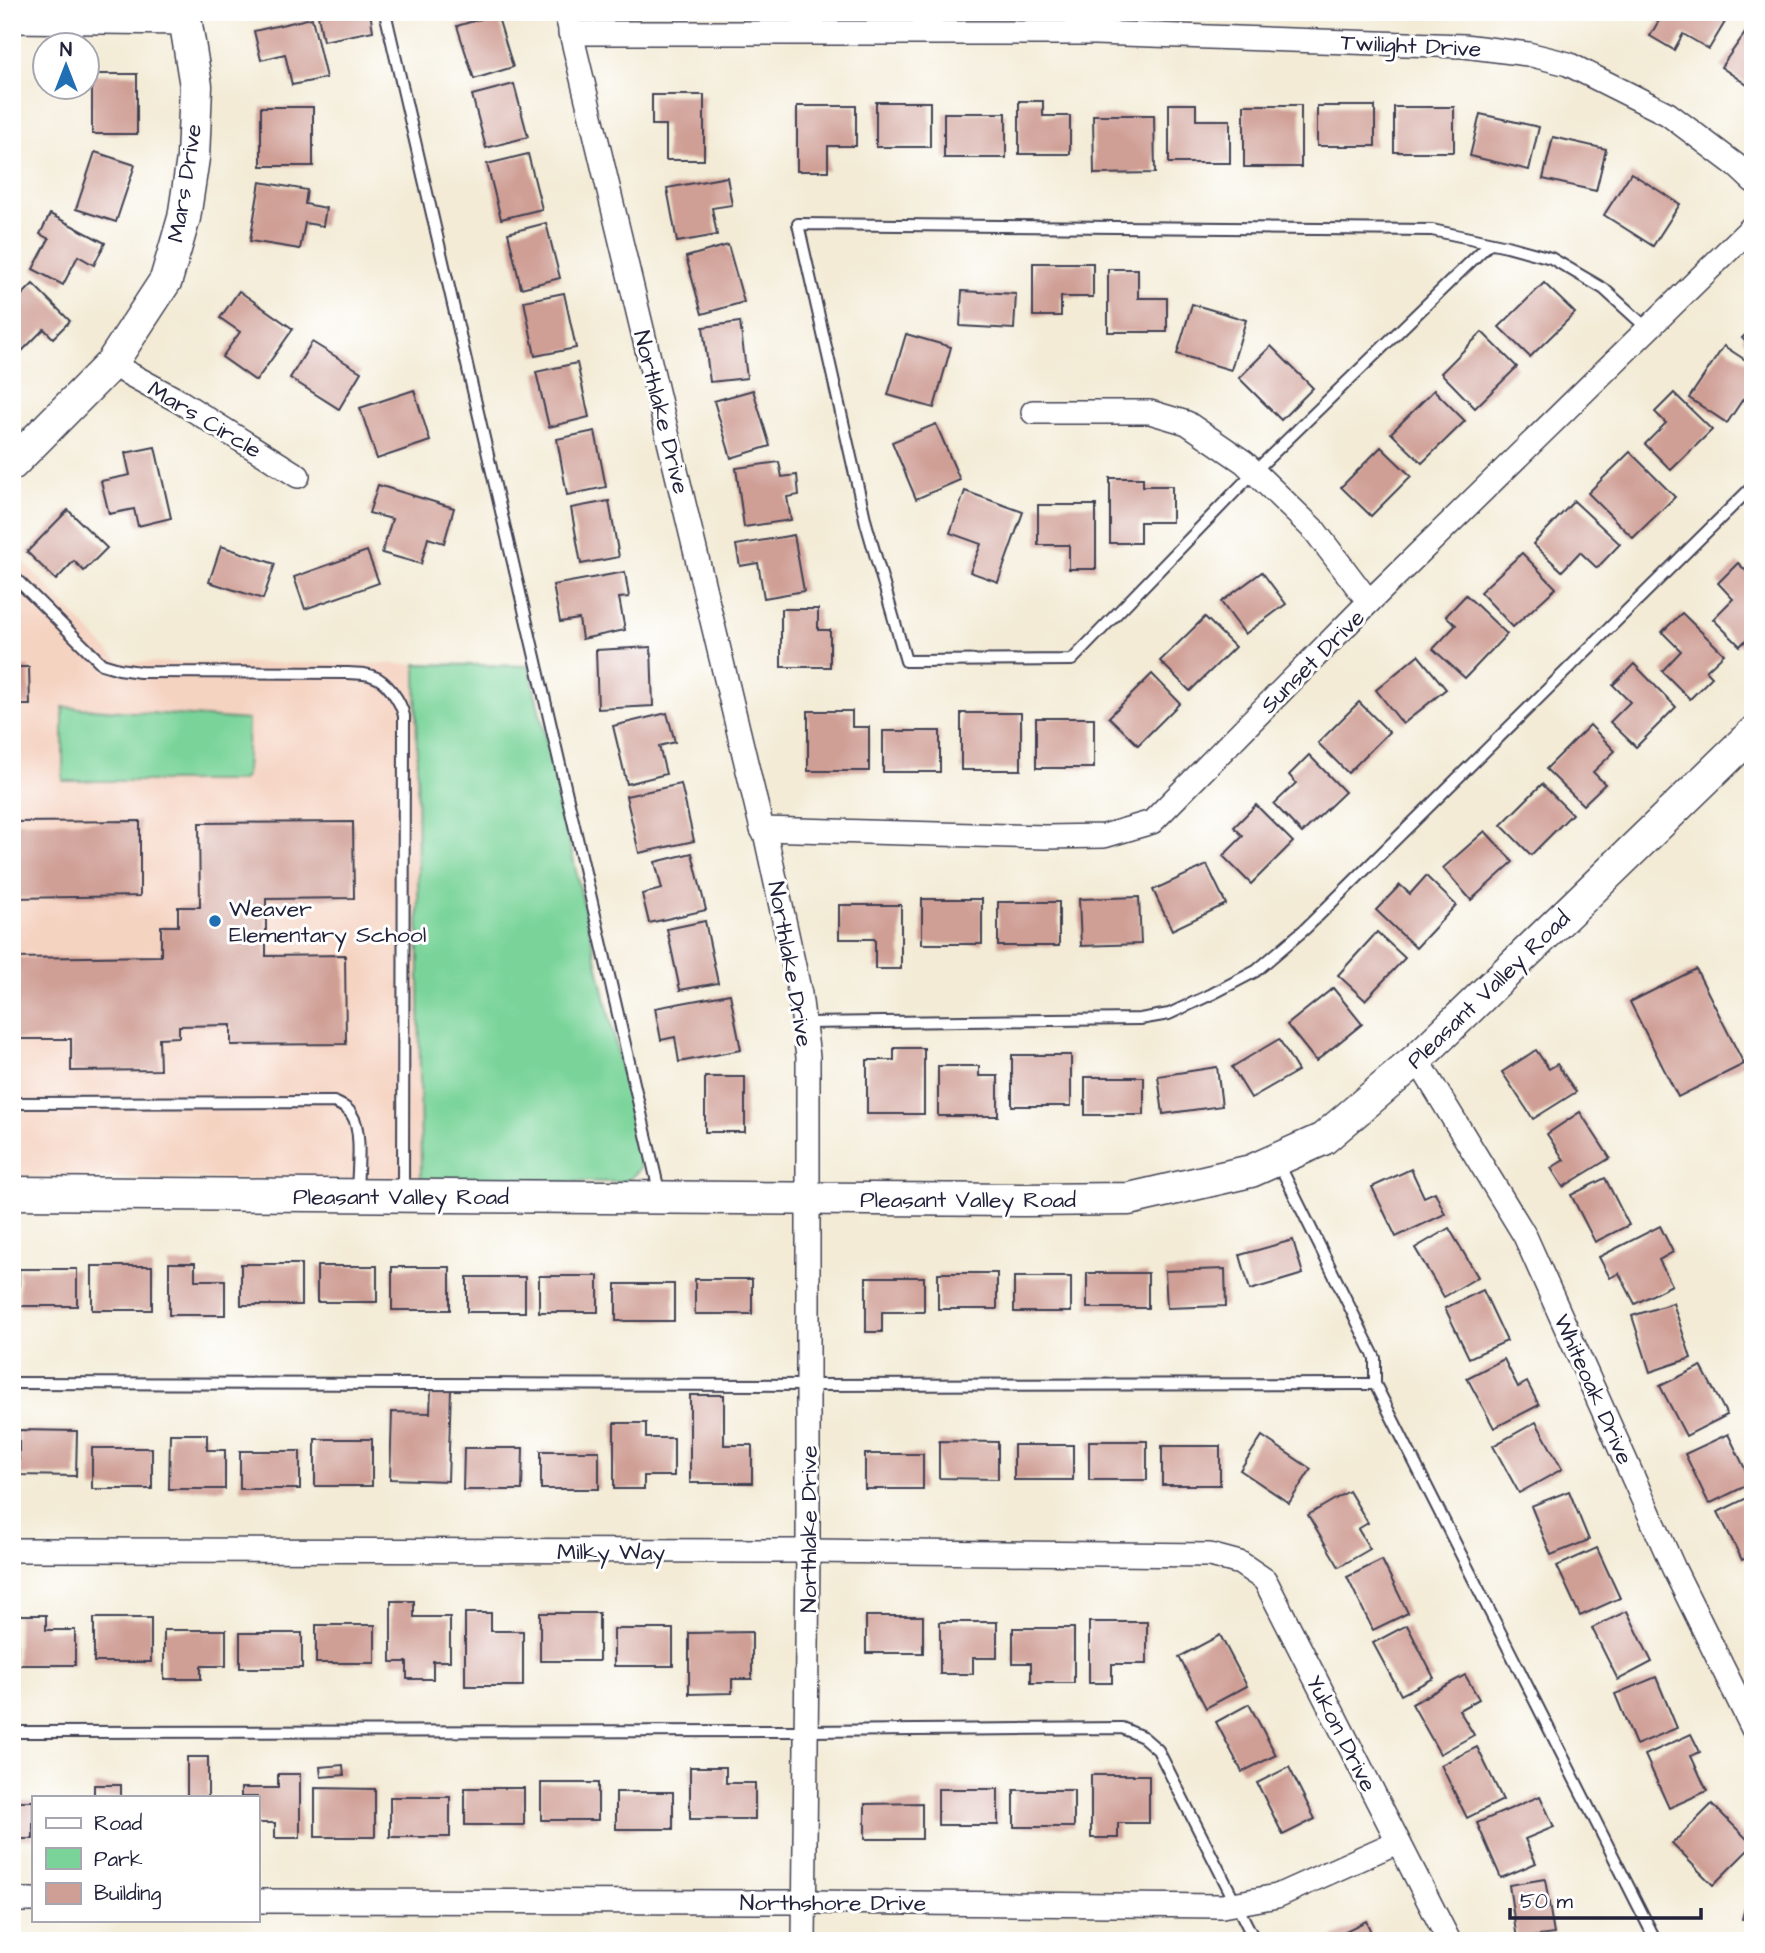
<svg xmlns="http://www.w3.org/2000/svg" width="1765" height="1953" font-family="'Architects Daughter',sans-serif">
  <style>
    .built { fill: #f5d3c1 }
    .green { fill: #7ad49a; stroke: #4e7b6a; stroke-width: 2 }
    .building { fill: #cf9e94 }
    .lines { fill: none; stroke-linecap: round; stroke-linejoin: round }
    .lane-casing { stroke: #414052; stroke-width: 14 }
    .street-casing { stroke: #414052; stroke-width: 26 }
    .secondary-casing { stroke: #414052; stroke-width: 35 }
    .lane { stroke: #fff; stroke-width: 10 }
    .street { stroke: #fff; stroke-width: 23 }
    .secondary { stroke: #fff; stroke-width: 32 }
    .poi-dot { fill: #1f6fb2; stroke: #fff; stroke-width: 2.5 }
    .labels { text-anchor: middle; stroke-width: 6; stroke-linejoin: round; paint-order: stroke }
    .street-label { font-size: 23px; fill: #22223b; stroke: #fff }
    .poi-label { font-size: 23px; fill: #22223b; stroke: #fff; text-anchor: start }
  </style>
  <rect width="100%" height="100%" fill="#fff"/>
  <filter id="ink" filterUnits="userSpaceOnUse"><feTurbulence type="fractalNoise" baseFrequency=".0143" numOctaves="2"/><feDisplacementMap in="SourceGraphic" scale="14" xChannelSelector="R" yChannelSelector="G"/><feConvolveMatrix kernelMatrix="1 2 1 2 8 2 1 2 1" color-interpolation-filters="sRGB"/></filter>
  <filter id="wash" filterUnits="userSpaceOnUse"><feTurbulence type="fractalNoise" baseFrequency=".00686" numOctaves="4" result="noise"/><feDisplacementMap in="SourceGraphic" scale="28" xChannelSelector="R" yChannelSelector="G"/><feGaussianBlur stdDeviation="1.57" result="paint"/><feColorMatrix in="noise" values="0 0 0 0 0 0 0 0 0 0 0 0 0 0 0 0 0 1.4 0 .05"/><feComposite in="paint" operator="in"/></filter>
  <g filter="url(#wash)">
    <rect width="100%" height="100%" fill="#f3ebd5"/>
    <polygon class="built" points="12,550 119,662 416,664 421,1181 12,1177"/>
    <g class="green">
      <polygon points="416,664 529,666 641,1154 640,1169 630,1179 621,1182 421,1181"/>
      <polygon points="63,707 248,720 246,776 241,781 63,781"/>
    </g>
    <g id="blocks">
      <g class="building">
        <polygon points="249,12 282,12 282,14 250,20"/>
        <polygon points="332,12 370,12 373,31 323,41 318,15"/>
        <polygon points="1664,12 1719,12 1728,17 1709,49 1683,34 1674,50 1650,36"/>
        <polygon points="497,14 513,67 474,79 457,26"/>
        <polygon points="312,18 326,78 292,85 285,54 261,60 254,31"/>
        <polygon points="1753,22 1753,89 1721,67"/>
        <rect x="92" y="74" width="45" height="60"/>
        <polygon points="514,84 528,137 486,148 472,95"/>
        <polygon points="652,95 704,95 704,160 666,160 666,125 652,125"/>
        <polygon points="1019,101 1043,101 1043,116 1070,116 1070,154 1019,154"/>
        <rect x="876" y="102" width="54" height="45"/>
        <polygon points="1169,104 1196,104 1196,120 1230,120 1230,163 1169,163"/>
        <rect x="1244" y="105" width="57" height="62"/>
        <polygon points="797,106 856,106 856,146 828,146 828,171 797,171"/>
        <rect x="1317" y="106" width="58" height="40"/>
        <rect x="261" y="107" width="52" height="59"/>
        <rect x="1394" y="107" width="60" height="45"/>
        <rect x="944" y="113" width="62" height="45"/>
        <polygon points="1480,114 1539,127 1529,170 1470,156"/>
        <polygon points="1093,115 1154,115 1155,173 1094,174"/>
        <polygon points="1553,137 1606,149 1596,191 1543,179"/>
        <polygon points="95,152 135,165 116,222 76,209"/>
        <polygon points="528,154 542,209 501,219 487,164"/>
        <polygon points="1631,173 1680,204 1653,246 1604,215"/>
        <polygon points="727,177 732,205 712,208 717,235 677,242 667,188"/>
        <polygon points="260,182 307,190 305,204 326,208 323,226 305,223 300,249 250,241"/>
        <polygon points="50,214 105,243 94,265 78,256 63,285 33,269 49,239 40,234"/>
        <polygon points="546,223 560,278 521,288 508,233"/>
        <polygon points="728,245 744,302 702,314 686,257"/>
        <polygon points="1033,263 1093,263 1093,297 1061,297 1061,316 1033,316"/>
        <polygon points="1108,269 1138,269 1138,298 1167,298 1167,332 1108,332"/>
        <polygon points="1544,283 1575,313 1530,357 1499,327"/>
        <polygon points="33,284 70,321 53,338 44,329 20,353 12,345 12,305"/>
        <polygon points="239,291 293,329 256,381 222,357 240,332 220,318"/>
        <polygon points="962,291 1016,294 1014,329 960,326"/>
        <polygon points="564,293 576,348 535,356 524,301"/>
        <polygon points="1192,304 1246,320 1231,370 1177,354"/>
        <polygon points="740,322 747,378 710,382 703,327"/>
        <polygon points="1753,327 1753,349 1742,338"/>
        <polygon points="1482,332 1517,367 1475,408 1441,373"/>
        <polygon points="906,334 951,347 934,408 888,395"/>
        <polygon points="312,342 361,372 339,409 290,378"/>
        <polygon points="1271,346 1313,388 1281,420 1239,378"/>
        <polygon points="1724,346 1753,365 1753,384 1727,423 1689,398"/>
        <polygon points="577,363 589,417 549,427 536,372"/>
        <polygon points="414,390 430,441 377,459 360,408"/>
        <polygon points="753,390 770,446 731,458 714,401"/>
        <polygon points="1434,390 1465,421 1422,463 1391,433"/>
        <polygon points="1674,393 1712,430 1671,470 1645,444 1666,423 1655,412"/>
        <polygon points="936,424 960,480 916,499 892,442"/>
        <polygon points="595,431 606,487 567,495 557,439"/>
        <polygon points="155,447 171,518 138,526 134,509 109,514 101,481 130,475 125,453"/>
        <polygon points="1381,447 1411,476 1371,516 1341,487"/>
        <polygon points="1630,452 1675,497 1633,538 1588,493"/>
        <polygon points="779,462 782,477 797,475 799,495 787,497 791,520 744,527 736,468"/>
        <polygon points="1110,478 1143,478 1143,486 1172,486 1172,522 1140,522 1140,543 1110,543"/>
        <polygon points="378,485 454,508 444,543 428,538 421,564 382,553 392,519 369,513"/>
        <polygon points="965,491 1023,512 998,582 970,572 981,544 950,533"/>
        <polygon points="609,501 619,557 581,564 571,508"/>
        <polygon points="1574,501 1620,544 1597,568 1580,552 1562,571 1533,544"/>
        <polygon points="1038,505 1096,505 1096,569 1069,569 1069,545 1038,545"/>
        <polygon points="68,510 107,548 84,571 74,561 56,580 27,552"/>
        <polygon points="794,535 804,591 764,598 758,563 740,566 736,545"/>
        <polygon points="221,546 275,564 263,599 209,582"/>
        <polygon points="367,551 379,583 305,609 294,577"/>
        <polygon points="1522,553 1556,588 1513,627 1480,592"/>
        <polygon points="1738,563 1753,578 1753,633 1740,646 1713,619 1733,599 1718,583"/>
        <polygon points="625,572 629,597 619,598 625,630 582,639 579,619 560,622 553,585"/>
        <polygon points="1262,572 1286,604 1245,634 1221,602"/>
        <polygon points="1466,595 1507,634 1465,678 1433,649 1456,625 1446,616"/>
        <polygon points="781,609 818,609 818,630 830,630 830,667 781,667"/>
        <polygon points="1682,613 1724,654 1706,671 1712,677 1690,699 1662,671 1681,651 1662,632"/>
        <polygon points="1205,617 1235,647 1190,691 1160,661"/>
        <polygon points="651,647 653,706 598,709 596,650"/>
        <polygon points="1418,655 1446,689 1403,724 1376,690"/>
        <polygon points="1634,664 1676,707 1636,747 1610,722 1630,702 1613,685"/>
        <polygon points="12,667 29,667 30,705 12,705"/>
        <polygon points="1152,674 1180,703 1138,745 1109,717"/>
        <polygon points="1359,702 1389,732 1348,773 1318,743"/>
        <polygon points="808,711 852,711 852,727 869,727 869,771 808,771"/>
        <polygon points="667,713 675,742 659,746 666,774 627,784 613,726"/>
        <rect x="961" y="713" width="60" height="57"/>
        <rect x="1036" y="718" width="58" height="50"/>
        <polygon points="1590,725 1615,751 1593,772 1605,784 1583,805 1546,769"/>
        <rect x="883" y="731" width="57" height="41"/>
        <polygon points="1309,755 1345,792 1302,833 1274,804 1296,783 1289,775"/>
        <polygon points="681,784 694,841 639,853 626,796"/>
        <polygon points="1542,784 1572,814 1531,855 1501,825"/>
        <polygon points="1256,805 1293,842 1251,884 1223,856 1243,836 1234,827"/>
        <polygon points="140,821 140,896 12,898 12,822"/>
        <polygon points="353,822 354,898 266,899 266,956 345,955 346,1044 231,1045 231,1025 179,1026 179,1037 159,1038 160,1070 71,1071 71,1039 12,1039 12,958 161,956 161,926 178,926 178,907 200,907 199,823"/>
        <polygon points="1485,831 1513,862 1471,900 1443,868"/>
        <polygon points="692,853 706,910 649,923 642,894 662,889 655,862"/>
        <polygon points="1207,865 1226,904 1172,930 1153,890"/>
        <polygon points="1426,876 1456,905 1416,948 1376,910 1400,885 1410,894"/>
        <polygon points="1139,897 1141,944 1081,946 1079,899"/>
        <rect x="922" y="899" width="60" height="45"/>
        <rect x="998" y="902" width="61" height="44"/>
        <polygon points="839,905 901,905 901,969 875,969 875,939 839,939"/>
        <polygon points="705,921 718,983 680,990 667,929"/>
        <polygon points="1377,932 1405,958 1365,1000 1338,975"/>
        <polygon points="1696,969 1744,1064 1678,1097 1630,1002"/>
        <polygon points="1333,988 1362,1024 1316,1061 1287,1025"/>
        <polygon points="730,994 741,1050 679,1062 675,1037 661,1040 655,1008"/>
        <polygon points="1279,1039 1298,1071 1251,1098 1232,1067"/>
        <polygon points="894,1048 924,1048 924,1114 867,1114 867,1060 894,1060"/>
        <polygon points="1536,1050 1549,1069 1557,1064 1576,1092 1533,1119 1502,1072"/>
        <rect x="1012" y="1055" width="59" height="51"/>
        <polygon points="938,1066 979,1066 979,1076 998,1076 998,1116 938,1116"/>
        <polygon points="1217,1067 1222,1106 1163,1114 1158,1076"/>
        <rect x="705" y="1077" width="40" height="55"/>
        <rect x="1085" y="1077" width="59" height="38"/>
        <polygon points="1580,1112 1610,1158 1563,1187 1551,1168 1564,1160 1547,1134"/>
        <polygon points="1411,1169 1424,1197 1435,1192 1445,1214 1396,1237 1372,1187"/>
        <polygon points="1605,1178 1629,1225 1595,1242 1571,1195"/>
        <polygon points="1660,1226 1673,1252 1659,1260 1672,1285 1635,1304 1619,1273 1610,1278 1599,1257"/>
        <polygon points="1449,1228 1478,1277 1444,1297 1415,1248"/>
        <polygon points="1293,1240 1303,1274 1250,1290 1240,1255"/>
        <polygon points="169,1263 195,1263 195,1280 225,1280 225,1315 169,1315"/>
        <rect x="241" y="1264" width="60" height="41"/>
        <rect x="92" y="1266" width="60" height="44"/>
        <rect x="317" y="1266" width="60" height="36"/>
        <rect x="392" y="1267" width="58" height="43"/>
        <rect x="19" y="1269" width="58" height="37"/>
        <polygon points="1225,1269 1226,1306 1167,1308 1165,1271"/>
        <rect x="938" y="1273" width="59" height="36"/>
        <rect x="1087" y="1273" width="61" height="35"/>
        <rect x="539" y="1276" width="59" height="36"/>
        <rect x="467" y="1277" width="58" height="35"/>
        <polygon points="866,1277 924,1277 924,1312 882,1312 882,1332 866,1332"/>
        <rect x="1014" y="1277" width="57" height="35"/>
        <rect x="695" y="1279" width="57" height="35"/>
        <rect x="616" y="1284" width="58" height="37"/>
        <polygon points="1483,1290 1507,1341 1469,1358 1445,1308"/>
        <polygon points="1673,1303 1691,1358 1650,1372 1632,1316"/>
        <polygon points="1504,1359 1518,1387 1527,1382 1539,1405 1494,1428 1467,1378"/>
        <polygon points="1701,1366 1727,1415 1686,1436 1660,1386"/>
        <polygon points="431,1389 451,1389 448,1481 390,1479 392,1412 430,1413"/>
        <polygon points="690,1395 724,1395 724,1445 752,1445 752,1483 690,1483"/>
        <polygon points="1536,1422 1562,1469 1519,1493 1493,1446"/>
        <polygon points="614,1423 646,1423 646,1438 674,1438 674,1476 644,1476 644,1489 614,1489"/>
        <polygon points="19,1430 77,1431 76,1476 19,1475"/>
        <polygon points="170,1434 207,1434 207,1450 225,1450 225,1489 169,1489"/>
        <polygon points="1728,1434 1752,1483 1709,1504 1685,1454"/>
        <polygon points="1262,1436 1311,1469 1289,1503 1240,1470"/>
        <rect x="315" y="1439" width="57" height="47"/>
        <polygon points="939,1441 998,1442 998,1479 939,1478"/>
        <rect x="1089" y="1441" width="58" height="39"/>
        <rect x="1014" y="1445" width="59" height="35"/>
        <rect x="1162" y="1446" width="58" height="39"/>
        <rect x="92" y="1448" width="60" height="41"/>
        <polygon points="464,1448 523,1448 522,1490 463,1490"/>
        <rect x="240" y="1451" width="60" height="38"/>
        <rect x="541" y="1451" width="58" height="38"/>
        <rect x="865" y="1454" width="58" height="35"/>
        <polygon points="1349,1491 1368,1523 1358,1529 1370,1549 1339,1567 1308,1515"/>
        <polygon points="1569,1491 1589,1540 1551,1555 1531,1506"/>
        <polygon points="1753,1495 1753,1555 1742,1560 1718,1512"/>
        <polygon points="1597,1548 1620,1598 1580,1616 1557,1566"/>
        <polygon points="1382,1560 1408,1613 1373,1630 1347,1577"/>
        <polygon points="391,1601 414,1601 414,1617 450,1617 450,1661 433,1661 433,1679 407,1679 407,1662 391,1662"/>
        <polygon points="1627,1611 1652,1662 1618,1680 1592,1628"/>
        <polygon points="465,1613 491,1613 491,1631 523,1631 523,1686 465,1686"/>
        <rect x="540" y="1613" width="59" height="48"/>
        <polygon points="18,1615 46,1615 46,1630 75,1630 75,1665 17,1665"/>
        <rect x="866" y="1616" width="57" height="37"/>
        <rect x="94" y="1618" width="57" height="44"/>
        <polygon points="940,1622 997,1622 997,1658 973,1658 973,1674 940,1674"/>
        <polygon points="1089,1622 1147,1622 1147,1664 1112,1664 1112,1683 1089,1683"/>
        <rect x="316" y="1625" width="59" height="38"/>
        <polygon points="1407,1625 1434,1678 1401,1695 1373,1643"/>
        <polygon points="1013,1628 1074,1628 1074,1683 1031,1683 1031,1663 1013,1663"/>
        <rect x="614" y="1629" width="59" height="37"/>
        <polygon points="164,1630 226,1630 226,1666 201,1666 201,1679 164,1679"/>
        <polygon points="752,1632 752,1679 732,1679 732,1693 689,1694 689,1633"/>
        <rect x="240" y="1633" width="62" height="35"/>
        <polygon points="1220,1635 1247,1686 1206,1708 1179,1657"/>
        <polygon points="1465,1675 1479,1699 1459,1710 1474,1735 1440,1754 1412,1704"/>
        <polygon points="1656,1677 1677,1728 1636,1745 1615,1694"/>
        <polygon points="1249,1704 1276,1755 1242,1772 1216,1722"/>
        <polygon points="1691,1734 1700,1752 1691,1756 1707,1791 1669,1808 1645,1755"/>
        <polygon points="1477,1747 1503,1800 1467,1818 1441,1765"/>
        <rect x="187" y="1757" width="21" height="40"/>
        <polygon points="343,1765 344,1775 321,1777 320,1767"/>
        <polygon points="690,1767 726,1767 726,1783 755,1783 755,1819 690,1819"/>
        <polygon points="1289,1767 1315,1819 1283,1835 1257,1783"/>
        <polygon points="278,1774 300,1774 300,1838 275,1838 275,1823 257,1823 257,1797 241,1797 241,1788 278,1788"/>
        <polygon points="1091,1775 1149,1775 1149,1823 1118,1823 1118,1838 1091,1838"/>
        <rect x="541" y="1783" width="57" height="37"/>
        <rect x="94" y="1785" width="27" height="12"/>
        <polygon points="315,1788 375,1789 375,1837 315,1837"/>
        <rect x="465" y="1788" width="59" height="37"/>
        <rect x="938" y="1789" width="60" height="36"/>
        <rect x="1014" y="1790" width="60" height="37"/>
        <rect x="616" y="1792" width="57" height="37"/>
        <polygon points="1540,1796 1554,1827 1525,1839 1536,1863 1501,1878 1477,1823"/>
        <rect x="390" y="1797" width="60" height="40"/>
        <rect x="16" y="1801" width="17" height="38"/>
        <polygon points="922,1803 922,1839 865,1839 865,1804"/>
        <polygon points="1712,1804 1753,1845 1713,1885 1672,1844"/>
        <polygon points="1545,1879 1554,1934 1517,1939 1509,1885"/>
        <polygon points="1752,1881 1753,1881 1753,1922 1742,1919"/>
        <polygon points="1366,1921 1375,1941 1335,1941 1333,1937"/>
      </g>
    </g>
  </g>
  <g filter="url(#ink)">
    <use href="#blocks" fill-opacity="0" stroke="#414052" stroke-width="2"/>
    <g class="lines">
      <defs>
        <g id="lane">
          <polyline points="385,12 660,1195"/>
          <polyline points="1490,243 1254,472 1072,660 906,661 866,523 798,224 1432,230 1507,246 1551,258 1604,289 1648,329"/>
          <path d="M12 575 102 664 119 669 140 672 348 673C356 674 365 673 372 676 387 680 401 702 404 716L403 1193"/>
          <polyline points="804,1023 1140,1019 1169,1014 1212,994 1256,971 1305,929 1753,486"/>
          <path d="M12 1103 334 1102C341 1105 348 1108 352 1115 363 1131 357 1174 357 1194"/>
          <polyline points="1278,1162 1375,1358 1375,1384 1656,1941"/>
          <polyline points="12,1383 809,1385 1375,1384"/>
          <polyline points="12,1732 807,1731 1122,1728 1143,1737 1158,1750 1255,1941"/>
        </g>
        <g id="street">
          <polyline points="566,12 762,829 766,837 800,994 808,1057 808,1551 804,1941"/>
          <polyline points="12,21 187,23"/>
          <polyline points="570,33 1095,33 1464,46 1528,54 1568,64 1668,114 1737,166 1753,181"/>
          <polyline points="111,364 179,401 298,476"/>
          <polyline points="1033,412 1150,412 1187,423 1244,462 1315,531 1369,602"/>
          <polyline points="762,829 1045,837 1104,836 1152,822 1369,602 1753,226"/>
          <polyline points="1417,1059 1525,1236 1674,1569 1753,1729"/>
          <polyline points="12,1550 808,1551 1210,1555 1240,1563 1265,1580 1449,1941"/>
          <polyline points="12,1900 33,1900"/>
          <polyline points="257,1901 805,1902 1222,1906 1277,1896 1397,1842"/>
        </g>
        <g id="secondary">
          <polyline points="12,464 111,364 166,280 184,218 193,158 196,86 184,12"/>
          <polyline points="12,1193 1025,1200 1129,1199 1251,1171 1323,1139 1417,1059 1753,733"/>
        </g>
      </defs>
      <use href="#lane" class="lane-casing"/>
      <use href="#street" class="street-casing"/>
      <use href="#secondary" class="secondary-casing"/>
      <use href="#lane" class="lane"/>
      <use href="#street" class="street"/>
      <use href="#secondary" class="secondary"/>
    </g>
  </g>
  <circle class="poi-dot" cx="215" cy="921" r="7"/>
  <g class="labels">
    <g class="street-label">
      <text transform="translate(1411 45) rotate(3)" y="8">Twilight Drive</text>
      <text transform="translate(184 183) rotate(-81)" y="8">Mars Drive</text>
      <text transform="translate(662 412) rotate(76)" y="8">Northlake Drive</text>
      <text transform="translate(205 419) rotate(31)" y="8">Mars Circle</text>
      <text transform="translate(1312 661) rotate(-45)" y="8">Sunset Drive</text>
      <text transform="translate(791 964) rotate(80)" y="8">Northlake Drive</text>
      <text transform="translate(1488 989) rotate(-44)" y="8">Pleasant Valley Road</text>
      <text x="401" y="1204">Pleasant Valley Road</text>
      <text x="968" y="1207">Pleasant Valley Road</text>
      <text transform="translate(1594 1389) rotate(66)" y="8">Whiteoak Drive</text>
      <text transform="translate(808 1529) rotate(-90)" y="8">Northlake Drive</text>
      <text x="611" y="1559">Milky Way</text>
      <text transform="translate(1342 1733) rotate(63)" y="8">Yukon Drive</text>
      <text x="833" y="1910">Northshore Drive</text>
    </g>
    <g class="poi-label">
      <text x="229" y="916">Weaver<tspan x="229" dy="26">Elementary School</tspan></text>
    </g>
  </g>
  <rect width="1765" height="1953" fill="none" stroke="#fff" stroke-width="42"/>
  <rect x="32" y="1796" width="228" height="126" fill="#ffffff" stroke="#a7a7b1" stroke-width="2"/>
  <rect x="46" y="1818" width="35" height="10" fill="#ffffff" stroke="#a7a7b1" stroke-width="2"/>
  <text x="94" y="1830" font-size="21" fill="#22223b">Road</text>
  <rect x="46" y="1848" width="35" height="21" fill="#7ad49a" stroke="#a7a7b1" stroke-width="2"/>
  <text x="94" y="1866" font-size="21" fill="#22223b">Park</text>
  <rect x="46" y="1883" width="35" height="21" fill="#cf9e94" stroke="#a7a7b1" stroke-width="2"/>
  <text x="94" y="1900" font-size="21" fill="#22223b">Building</text>
  <g transform="translate(66 66)"><circle r="33" fill="#ffffff" stroke="#a7a7b1" stroke-width="2"/>
  <path d="M0-5L12 26L0 18L-12 26Z" fill="#1f6fb2"/>
  <text y="-10" font-size="19" font-weight="bold" text-anchor="middle" fill="#22223b">N</text>
  </g>
  <path d="M1510 1908v10h191v-10" fill="none" stroke="#22223b" stroke-width="3.5"/>
  <text x="1520" y="1908" font-size="21" fill="#22223b" stroke="#ffffff" stroke-width="5" paint-order="stroke">50 m</text>
</svg>
